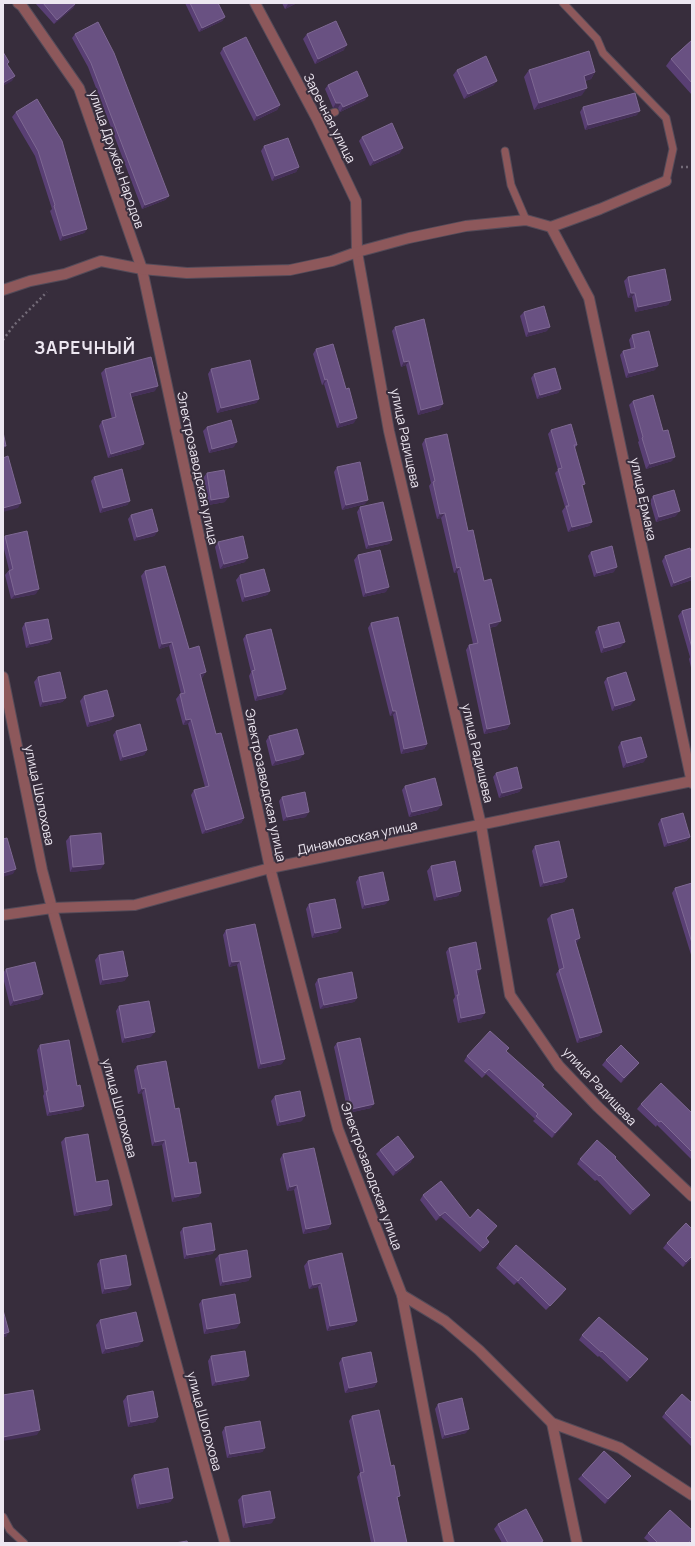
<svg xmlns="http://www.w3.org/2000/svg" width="695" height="1546" font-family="Manrope,sans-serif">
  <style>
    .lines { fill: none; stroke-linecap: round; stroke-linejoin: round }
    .lane-casing { stroke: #544b59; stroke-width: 9 }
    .street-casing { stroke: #544b59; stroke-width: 12 }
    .path { stroke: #736b78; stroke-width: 2.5; stroke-dasharray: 2 3; stroke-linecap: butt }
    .lane { stroke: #8d585b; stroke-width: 7 }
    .street { stroke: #8d585b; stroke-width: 10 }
    .wall { fill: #593f74 }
    .shaded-wall { fill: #453058 }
    .building { fill: #695182; stroke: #7e6893 }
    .labels { text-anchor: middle; stroke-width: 4; stroke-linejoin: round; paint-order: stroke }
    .street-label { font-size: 13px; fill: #ede7f1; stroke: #372d3c }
    .district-label { font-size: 17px; font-weight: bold; letter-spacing: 1px; fill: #ede7f1; stroke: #372d3c }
  </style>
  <rect width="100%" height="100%" fill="#372d3c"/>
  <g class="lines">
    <defs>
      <g id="lane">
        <polyline points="563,3 597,39 603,53 666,118 673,149 666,181"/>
        <polyline points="317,119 335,112"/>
        <polyline points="505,151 511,185 526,220"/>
        <polyline points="3,1517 10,1530 24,1543"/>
      </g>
      <g id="street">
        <polyline points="18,3 22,6 79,88 142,269 270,868 338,1129 402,1295 449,1543"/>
        <polyline points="255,3 317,119 356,201 357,252 389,431 481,825 510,995 559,1066 598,1107 692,1196"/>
        <polyline points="551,227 589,298 692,783"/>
        <polyline points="3,290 30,281 65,274 101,261 142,269 187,273 290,270 332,261 357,252 409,238 466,226 526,220 551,227 600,209 666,181"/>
        <polyline points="3,677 42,870 52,908 225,1543"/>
        <polyline points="3,915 52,908 135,905 270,868 692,781"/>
        <polyline points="402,1295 445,1321 479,1350 552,1423 620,1448 692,1495"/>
        <polyline points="552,1423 577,1543"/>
      </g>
    </defs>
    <use href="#lane" class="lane-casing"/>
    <use href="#street" class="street-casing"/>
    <g class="path">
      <polyline points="681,167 692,167"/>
      <polyline points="3,340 14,325 47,292"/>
    </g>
    <use href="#lane" class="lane"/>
    <use href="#street" class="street"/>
  </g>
  <g class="wall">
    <polygon points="35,3 76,3 73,8 54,24"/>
    <polygon points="185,3 218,3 225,17 222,21 199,32"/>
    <polygon points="282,3 297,3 285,9"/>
    <polygon points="75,34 169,196 165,200 142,209 88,67 72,38"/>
    <polygon points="307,34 344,50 315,64 303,39"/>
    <polygon points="692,40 692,95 666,66 671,59"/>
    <polygon points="223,48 280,105 277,110 254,121 220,53"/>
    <polygon points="457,70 494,85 464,99 453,75"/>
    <polygon points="529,70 595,72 591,79 585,81 582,95 534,110 524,77"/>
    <polygon points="328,85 365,100 340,112 338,108 333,108 325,89"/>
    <polygon points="583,107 637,115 585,130 580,112"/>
    <polygon points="16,112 87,229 84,233 60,241 50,211 52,209 35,156 12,117"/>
    <polygon points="362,137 400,153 370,166 359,141"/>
    <polygon points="264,146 299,167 296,172 272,181 261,151"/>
    <polygon points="628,277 671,300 668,305 635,312 632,297 628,298 624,281"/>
    <polygon points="524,312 547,331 526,337 520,316"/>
    <polygon points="395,327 440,409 418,415 406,365 401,367 392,331"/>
    <polygon points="632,335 655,370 626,378 620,355 623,351 631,349 629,340"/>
    <polygon points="316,349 354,423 337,428 324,384 322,385 313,354"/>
    <polygon points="105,369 155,391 131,397 141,449 108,458 99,426 102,421 112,419 101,373"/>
    <polygon points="211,369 259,399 256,403 217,413 208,374"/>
    <polygon points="534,374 561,389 558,393 537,399 531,378"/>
    <polygon points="633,401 663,431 672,461 646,469 638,442 639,441 629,405"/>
    <polygon points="207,427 234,447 209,453 203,431"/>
    <polygon points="551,430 577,445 575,448 582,488 592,522 589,526 568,532 562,511 565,507 555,473 558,470 548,434"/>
    <polygon points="425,439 468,531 484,581 497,626 489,628 510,724 507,729 484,734 466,650 469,645 473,644 457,572 454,573 441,518 437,519 429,486 431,483 422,444"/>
    <polygon points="337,467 365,504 342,510 334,472"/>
    <polygon points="207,473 225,502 208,505 203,478"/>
    <polygon points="94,477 130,501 127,505 100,513 91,481"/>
    <polygon points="653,496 676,516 656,522 650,501"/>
    <polygon points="360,507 392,540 389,544 366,549 357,512"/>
    <polygon points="131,515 158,531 154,536 134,541 128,519"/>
    <polygon points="5,536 36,594 11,599 5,575 9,570 3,545 3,540"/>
    <polygon points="218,542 245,562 220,569 215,547"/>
    <polygon points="591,552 614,572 594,577 588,556"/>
    <polygon points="358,555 386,592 363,597 354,560"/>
    <polygon points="665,556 692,580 671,587 662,561"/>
    <polygon points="145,571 189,649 203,677 201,678 216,734 244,818 241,823 202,834 191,795 194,790 205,787 188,724 183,725 176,699 180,694 181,694 169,646 159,649 141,576"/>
    <polygon points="240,575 270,591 267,595 242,602 236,580"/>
    <polygon points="692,608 692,672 689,659 690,657 678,616 682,611"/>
    <polygon points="25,623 52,639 49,643 26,648 22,628"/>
    <polygon points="371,623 427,744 424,749 401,754 393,715 390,716 368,628"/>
    <polygon points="598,627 621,647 601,653 595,632"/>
    <polygon points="246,635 283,694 255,701 249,676 251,672 243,639"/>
    <polygon points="38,677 66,698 62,702 40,707 34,682"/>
    <polygon points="607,678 631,705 612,711 604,682"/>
    <polygon points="84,696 114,716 111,720 87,727 80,701"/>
    <polygon points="116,731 147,750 144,755 120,761 113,735"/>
    <polygon points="269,736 300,759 272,766 266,741"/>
    <polygon points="621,742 644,762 623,768 618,747"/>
    <polygon points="496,773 522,788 519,792 499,798 493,777"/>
    <polygon points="405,786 438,810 409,817 402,790"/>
    <polygon points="282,797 306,817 283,821 279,801"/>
    <polygon points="661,819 690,837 686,841 664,847 658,824"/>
    <polygon points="70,836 101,869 70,872 66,841"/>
    <polygon points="535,846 567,877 564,882 540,887 532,851"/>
    <polygon points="431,866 461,891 458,896 434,901 427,871"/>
    <polygon points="359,877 386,904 362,909 356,882"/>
    <polygon points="692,883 692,958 672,893 675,888"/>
    <polygon points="309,904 338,932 312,938 306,909"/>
    <polygon points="551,915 577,943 576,943 602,1032 599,1036 577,1043 556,974 559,970 547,919"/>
    <polygon points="255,924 282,1064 258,1069 237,965 229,967 223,935 226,930"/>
    <polygon points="449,948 478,974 477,974 482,1018 458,1023 453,1000 455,997 446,952"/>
    <polygon points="99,955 128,976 124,981 100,985 95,960"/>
    <polygon points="6,969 40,999 10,1006 3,977 3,973"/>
    <polygon points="318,979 357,998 354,1002 320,1009 315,984"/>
    <polygon points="119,1006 151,1037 122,1043 116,1011"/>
    <polygon points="337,1043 371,1108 348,1113 334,1047"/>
    <polygon points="40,1045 77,1086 84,1106 81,1110 47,1116 43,1096 44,1094 37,1050"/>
    <polygon points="509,1048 506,1051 542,1087 569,1119 552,1138 533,1121 535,1119 486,1074 482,1078 464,1061 467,1056"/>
    <polygon points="606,1060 639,1063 636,1067 621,1083 602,1065"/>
    <polygon points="137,1066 175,1109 189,1163 201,1193 198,1197 172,1202 162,1145 152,1146 142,1093 138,1094 134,1070"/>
    <polygon points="275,1096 302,1121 277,1126 271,1101"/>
    <polygon points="641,1104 692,1113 692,1158 691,1159 657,1125 656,1127 637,1109"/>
    <polygon points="65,1138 96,1182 109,1210 74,1216 61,1142"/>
    <polygon points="380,1150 411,1162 393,1176 376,1154"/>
    <polygon points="283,1154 331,1224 328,1229 303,1234 294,1190 287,1191 280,1159"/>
    <polygon points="615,1158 650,1195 647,1199 630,1215 597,1180 595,1181 577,1164 580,1159"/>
    <polygon points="423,1195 470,1218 493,1230 486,1239 489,1242 486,1247 480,1252 441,1217 436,1221 420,1200"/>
    <polygon points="183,1228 215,1250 212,1254 184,1259 180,1232"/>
    <polygon points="692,1229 692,1258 683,1267 663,1248 667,1243"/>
    <polygon points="219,1255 251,1277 248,1281 220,1286 215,1259"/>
    <polygon points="100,1260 128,1289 102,1294 97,1264"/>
    <polygon points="308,1261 357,1321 354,1325 327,1331 318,1287 309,1289 304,1266"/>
    <polygon points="499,1264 563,1293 546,1310 517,1282 514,1285 496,1268"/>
    <polygon points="202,1300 237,1328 204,1334 199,1304"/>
    <polygon points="100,1320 139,1346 102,1354 96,1325"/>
    <polygon points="582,1335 644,1363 627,1382 599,1356 598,1357 579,1340"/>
    <polygon points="211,1356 246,1380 212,1386 208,1361"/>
    <polygon points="342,1358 377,1382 374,1387 345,1393 339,1363"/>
    <polygon points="127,1396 158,1417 155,1422 128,1427 123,1401"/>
    <polygon points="692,1403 692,1447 662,1417 665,1413"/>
    <polygon points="438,1404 466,1433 442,1439 435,1409"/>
    <polygon points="352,1416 391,1466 407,1543 371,1543 357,1477 360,1473 349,1421"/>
    <polygon points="225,1427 265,1448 262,1452 227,1458 222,1432"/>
    <polygon points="134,1475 173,1498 170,1502 137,1509 131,1479"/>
    <polygon points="582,1475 627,1480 605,1504 578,1479"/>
    <polygon points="242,1496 272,1523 243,1528 238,1500"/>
    <polygon points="498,1524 543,1541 541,1543 502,1543 494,1529"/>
    <polygon points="692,1530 692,1540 690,1543 650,1543 644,1538 648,1533"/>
  </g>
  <g class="shaded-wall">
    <polygon points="76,3 73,8 54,24 57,20"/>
    <polygon points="290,3 297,3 285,9 288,4"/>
    <polygon points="225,17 222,21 199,32 202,28"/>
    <polygon points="347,45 344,50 315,64 318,59"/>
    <polygon points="595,72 591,79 579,83 584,76"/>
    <polygon points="15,76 12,81 3,86 3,83"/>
    <polygon points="497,81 494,85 464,99 468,94"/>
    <polygon points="587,88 582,95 534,110 539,103"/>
    <polygon points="368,96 365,100 340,112 343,107"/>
    <polygon points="336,103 341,103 338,108 333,108"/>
    <polygon points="280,105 277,110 254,121 257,116"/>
    <polygon points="640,111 637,115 585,130 588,125"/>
    <polygon points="403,148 400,153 370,166 374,161"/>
    <polygon points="299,167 296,172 272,181 275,176"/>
    <polygon points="169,196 165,200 142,209 145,205"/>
    <polygon points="87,229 84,233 60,241 63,236"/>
    <polygon points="631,293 635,293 632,297 628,298"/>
    <polygon points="671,300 668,305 635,312 638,307"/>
    <polygon points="550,327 547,331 526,337 529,332"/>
    <polygon points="409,361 406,365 401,367 404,362"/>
    <polygon points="658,366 655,370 626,378 629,373"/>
    <polygon points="327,379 324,384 322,385 325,380"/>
    <polygon points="158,386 155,391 127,398 130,393"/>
    <polygon points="561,389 558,393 537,399 540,395"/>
    <polygon points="259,399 256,403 217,413 221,408"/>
    <polygon points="443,404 440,409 418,415 421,410"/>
    <polygon points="357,418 354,423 337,428 340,423"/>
    <polygon points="237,442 234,447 209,453 212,449"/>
    <polygon points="144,444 141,449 108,458 111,454"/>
    <polygon points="3,446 6,446 3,450"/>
    <polygon points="675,457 672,461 646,469 650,464"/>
    <polygon points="229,497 225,502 208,505 211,500"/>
    <polygon points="368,500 365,504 342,510 346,505"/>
    <polygon points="130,501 127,505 100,513 103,508"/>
    <polygon points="21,503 18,508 3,512 3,508"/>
    <polygon points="680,511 676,516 656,522 659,517"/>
    <polygon points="445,513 441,518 437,519 440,514"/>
    <polygon points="592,522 589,526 568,532 572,527"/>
    <polygon points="158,531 154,536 134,541 137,537"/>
    <polygon points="392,540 389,544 366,549 369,545"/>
    <polygon points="248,558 245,562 220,569 224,564"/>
    <polygon points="460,567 457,572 454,573 457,568"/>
    <polygon points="617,567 614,572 594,577 597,573"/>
    <polygon points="692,576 692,580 671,587 674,583"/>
    <polygon points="389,587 386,592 363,597 366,593"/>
    <polygon points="39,589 36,594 11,599 15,595"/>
    <polygon points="270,591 267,595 242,602 245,597"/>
    <polygon points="501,621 497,626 485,629 489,624"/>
    <polygon points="52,639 49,643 26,648 30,644"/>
    <polygon points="172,642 169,646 159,649 162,644"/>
    <polygon points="625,642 621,647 601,653 604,648"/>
    <polygon points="206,672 203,677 197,679 200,674"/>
    <polygon points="286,689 283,694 255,701 258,696"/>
    <polygon points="66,698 62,702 40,707 43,702"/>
    <polygon points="635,700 631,705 612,711 615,706"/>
    <polygon points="393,711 396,711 393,715 390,716"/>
    <polygon points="114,716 111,720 87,727 90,722"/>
    <polygon points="191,719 188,724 183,725 186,720"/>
    <polygon points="510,724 507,729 484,734 487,729"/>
    <polygon points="427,744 424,749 401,754 404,749"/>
    <polygon points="147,750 144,755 120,761 123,757"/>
    <polygon points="304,754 300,759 272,766 276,761"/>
    <polygon points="647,757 644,762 623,768 627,763"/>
    <polygon points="522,788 519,792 499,798 502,793"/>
    <polygon points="442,805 438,810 409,817 412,812"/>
    <polygon points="309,812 306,817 283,821 287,817"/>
    <polygon points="244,818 241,823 202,834 206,830"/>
    <polygon points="690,837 686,841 664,847 668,843"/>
    <polygon points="104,864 101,869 70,872 73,867"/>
    <polygon points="16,869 13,874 3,877 3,873"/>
    <polygon points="567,877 564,882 540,887 544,883"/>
    <polygon points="461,891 458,896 434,901 437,897"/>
    <polygon points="389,900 386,904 362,909 365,905"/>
    <polygon points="341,928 338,932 312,938 315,933"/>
    <polygon points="580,938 577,943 571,944 575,940"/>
    <polygon points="240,961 237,965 229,967 232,962"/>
    <polygon points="481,969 478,974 473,975 476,970"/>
    <polygon points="128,976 124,981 100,985 103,980"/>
    <polygon points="43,994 40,999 10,1006 14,1001"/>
    <polygon points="357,998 354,1002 320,1009 324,1005"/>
    <polygon points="485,1013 482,1018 458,1023 461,1018"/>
    <polygon points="155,1032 151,1037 122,1043 125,1038"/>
    <polygon points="602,1032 599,1036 577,1043 580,1038"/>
    <polygon points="285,1059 282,1064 258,1069 261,1064"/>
    <polygon points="639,1063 636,1067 621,1083 624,1078"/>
    <polygon points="145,1088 142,1093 138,1094 142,1089"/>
    <polygon points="374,1104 371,1108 348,1113 352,1109"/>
    <polygon points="84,1106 81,1110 47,1116 50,1112"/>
    <polygon points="572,1114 569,1119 552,1138 555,1133"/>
    <polygon points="305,1116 302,1121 277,1126 280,1122"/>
    <polygon points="165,1140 162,1145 152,1146 155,1142"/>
    <polygon points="414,1157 411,1162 393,1176 396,1171"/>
    <polygon points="297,1185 294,1190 287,1191 290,1187"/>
    <polygon points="201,1193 198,1197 172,1202 175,1197"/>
    <polygon points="650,1195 647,1199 630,1215 633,1210"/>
    <polygon points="112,1205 109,1210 74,1216 77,1212"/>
    <polygon points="445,1212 441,1217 436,1221 440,1216"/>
    <polygon points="331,1224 328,1229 303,1234 306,1229"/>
    <polygon points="489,1242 486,1247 480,1252 483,1248"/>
    <polygon points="215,1250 212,1254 184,1259 187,1255"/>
    <polygon points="692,1256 692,1258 683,1267 686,1262"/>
    <polygon points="251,1277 248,1281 220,1286 223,1282"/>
    <polygon points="321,1283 318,1287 309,1289 313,1285"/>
    <polygon points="131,1285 128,1289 102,1294 105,1289"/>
    <polygon points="357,1321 354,1325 327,1331 330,1326"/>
    <polygon points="240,1323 237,1328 204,1334 207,1329"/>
    <polygon points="9,1332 6,1337 3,1337 3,1334"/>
    <polygon points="143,1341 139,1346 102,1354 106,1349"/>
    <polygon points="249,1376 246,1380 212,1386 216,1382"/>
    <polygon points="377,1382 374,1387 345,1393 349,1388"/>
    <polygon points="158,1417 155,1422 128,1427 131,1422"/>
    <polygon points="469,1429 466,1433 442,1439 445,1435"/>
    <polygon points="40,1430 37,1435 3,1441 3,1437"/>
    <polygon points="265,1448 262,1452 227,1458 230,1454"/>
    <polygon points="631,1476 627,1480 605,1504 608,1499"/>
    <polygon points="173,1498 170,1502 137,1509 140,1504"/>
    <polygon points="275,1518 272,1523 243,1528 246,1523"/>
  </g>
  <g class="building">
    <polygon points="43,3 76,3 57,20"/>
    <polygon points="190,3 218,3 225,17 202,28"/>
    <polygon points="336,21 347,45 318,59 307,34"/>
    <polygon points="98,22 114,53 169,196 145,205 91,63 75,34"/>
    <polygon points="246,37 280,105 257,116 223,48"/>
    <polygon points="692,40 692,83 671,59"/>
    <polygon points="589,51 595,72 584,76 587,88 539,103 529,70"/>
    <polygon points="3,52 9,62 7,64 15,76 3,83"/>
    <polygon points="486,56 497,81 468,94 457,70"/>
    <polygon points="357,71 368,96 343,107 341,103 336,103 328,85"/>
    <polygon points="635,93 640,111 588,125 583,107"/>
    <polygon points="37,99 62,141 87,229 63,236 54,206 55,205 38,151 16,112"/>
    <polygon points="392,123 403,148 374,161 362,137"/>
    <polygon points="288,138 299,167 275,176 264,146"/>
    <polygon points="665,269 671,300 638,307 635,293 631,293 628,277"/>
    <polygon points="544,306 550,327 529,332 524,312"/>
    <polygon points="424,319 443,404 421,410 409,361 404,362 395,327"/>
    <polygon points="649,331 658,366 629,373 623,351 635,348 632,335"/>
    <polygon points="333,344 346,389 349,388 357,418 340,423 327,379 325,380 316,349"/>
    <polygon points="151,357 158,386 130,393 144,444 111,454 102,421 116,417 105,369"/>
    <polygon points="250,360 259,399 221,408 211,369"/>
    <polygon points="555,368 561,389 540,395 534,374"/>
    <polygon points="653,395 663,431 668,430 675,457 650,464 642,438 643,437 633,401"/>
    <polygon points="231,420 237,442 212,449 207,427"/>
    <polygon points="571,424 577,445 574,445 585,484 582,485 592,522 572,527 566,506 569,506 558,469 562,468 551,430"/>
    <polygon points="3,432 6,446 3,446"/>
    <polygon points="447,434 468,531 473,530 484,581 491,579 501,621 489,624 510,724 487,729 469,645 478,643 460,567 457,568 445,513 440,514 433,482 435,481 425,439"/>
    <polygon points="8,456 21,503 3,508 3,458"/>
    <polygon points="360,462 368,500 346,505 337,467"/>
    <polygon points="122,469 130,501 103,508 94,477"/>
    <polygon points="224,470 229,497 211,500 207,473"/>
    <polygon points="674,490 680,511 659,517 653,496"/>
    <polygon points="383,502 392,540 369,545 360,507"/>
    <polygon points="152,509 158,531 137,537 131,515"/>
    <polygon points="27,531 39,589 15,595 9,571 13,569 5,536"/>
    <polygon points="243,536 248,558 224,564 218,542"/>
    <polygon points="612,546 617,567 597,573 591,552"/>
    <polygon points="690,548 692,553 692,576 674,583 665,556"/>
    <polygon points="380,550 389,587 366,593 358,555"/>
    <polygon points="165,566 189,649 199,646 206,672 200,674 216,734 221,733 244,818 206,830 194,790 209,786 191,719 186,720 180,694 185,693 172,642 162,644 145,571"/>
    <polygon points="264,569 270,591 245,597 240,575"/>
    <polygon points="692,608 692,648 682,611"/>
    <polygon points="398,617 427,744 404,749 396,711 393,711 371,623"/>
    <polygon points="48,619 52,639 30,644 25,623"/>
    <polygon points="619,622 625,642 604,648 598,627"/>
    <polygon points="271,629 286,689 258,696 252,671 255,670 246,635"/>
    <polygon points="60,672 66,698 43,702 38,677"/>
    <polygon points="626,672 635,700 615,706 607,678"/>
    <polygon points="107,690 114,716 90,722 84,696"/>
    <polygon points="140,724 147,750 123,757 116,731"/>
    <polygon points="297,729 304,754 276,761 269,736"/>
    <polygon points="641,737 647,757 627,763 621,742"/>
    <polygon points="517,767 522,788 502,793 496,773"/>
    <polygon points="435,778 442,805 412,812 405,786"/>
    <polygon points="305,792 309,812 287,817 282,797"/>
    <polygon points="683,813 690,837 668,843 661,819"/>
    <polygon points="101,833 104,864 73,867 70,836"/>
    <polygon points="7,838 16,869 3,873 3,839"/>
    <polygon points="559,841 567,877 544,883 535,846"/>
    <polygon points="455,861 461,891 437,897 431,866"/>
    <polygon points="383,872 389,900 365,905 359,877"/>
    <polygon points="692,883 692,943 675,888"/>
    <polygon points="335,899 341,928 315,933 309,904"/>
    <polygon points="573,909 580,938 575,940 602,1032 580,1038 559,970 564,968 551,915"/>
    <polygon points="255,924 285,1059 261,1064 240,961 232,962 226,930"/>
    <polygon points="476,942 481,969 476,970 485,1013 461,1018 457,995 459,995 449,948"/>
    <polygon points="123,951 128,976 103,980 99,955"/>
    <polygon points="35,962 43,994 14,1001 6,969"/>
    <polygon points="352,972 357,998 324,1005 318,979"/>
    <polygon points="149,1001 155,1032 125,1038 119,1006"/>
    <polygon points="490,1031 509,1048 506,1051 544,1085 542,1086 572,1114 555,1133 536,1116 538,1114 489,1069 485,1073 467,1056"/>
    <polygon points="360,1038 374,1104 352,1109 337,1043"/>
    <polygon points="69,1040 77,1086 80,1085 84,1106 50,1112 46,1091 48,1091 40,1045"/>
    <polygon points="621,1045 639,1063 624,1078 606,1060"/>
    <polygon points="166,1061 175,1109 179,1108 189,1163 196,1162 201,1193 175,1197 165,1140 155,1142 145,1088 142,1089 137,1066"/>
    <polygon points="661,1083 692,1113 692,1152 661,1121 659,1122 641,1104"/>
    <polygon points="300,1091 305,1116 280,1122 275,1096"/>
    <polygon points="88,1134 96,1182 108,1180 112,1205 77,1212 65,1138"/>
    <polygon points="398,1136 414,1157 396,1171 380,1150"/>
    <polygon points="597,1140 616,1157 615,1158 650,1195 633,1210 600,1175 599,1176 580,1159"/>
    <polygon points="314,1148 331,1224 306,1229 297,1185 290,1187 283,1154"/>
    <polygon points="441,1181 470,1218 478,1209 497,1226 486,1238 489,1242 483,1248 445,1212 440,1216 423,1195"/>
    <polygon points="211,1223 215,1250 187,1255 183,1228"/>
    <polygon points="686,1223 692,1229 692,1256 686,1262 667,1243"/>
    <polygon points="516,1245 566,1289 550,1306 521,1277 518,1281 499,1264"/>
    <polygon points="247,1250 251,1277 223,1282 219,1255"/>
    <polygon points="342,1253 357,1321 330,1326 321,1283 313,1285 308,1261"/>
    <polygon points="126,1255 131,1285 105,1289 100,1260"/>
    <polygon points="235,1294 240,1323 207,1329 202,1300"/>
    <polygon points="3,1310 9,1332 3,1334"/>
    <polygon points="136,1312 143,1341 106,1349 100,1320"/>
    <polygon points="599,1317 648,1359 630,1378 602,1351 601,1352 582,1335"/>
    <polygon points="245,1351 249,1376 216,1382 211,1356"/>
    <polygon points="371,1352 377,1382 349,1388 342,1358"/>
    <polygon points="33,1390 40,1430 3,1437 3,1395"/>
    <polygon points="153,1391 158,1417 131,1422 127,1396"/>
    <polygon points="682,1394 692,1403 692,1439 665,1413"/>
    <polygon points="462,1398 469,1429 445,1435 438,1404"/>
    <polygon points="379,1410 391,1466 394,1465 400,1496 397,1497 407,1543 375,1543 360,1473 364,1472 352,1416"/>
    <polygon points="260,1421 265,1448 230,1454 225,1427"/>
    <polygon points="604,1451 631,1476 608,1499 582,1475"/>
    <polygon points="168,1468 173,1498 140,1504 134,1475"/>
    <polygon points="270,1491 275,1518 246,1523 242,1496"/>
    <polygon points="526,1509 543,1541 539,1543 508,1543 498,1524"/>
    <polygon points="670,1510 692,1530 692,1539 688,1543 658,1543 648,1533"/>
    <polygon points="187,1541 188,1543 175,1543"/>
  </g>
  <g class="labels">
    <g class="street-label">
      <text transform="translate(330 118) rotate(63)" y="5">Заречная улица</text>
      <text transform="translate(117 159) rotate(71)" y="5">улица Дружбы Народов</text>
      <text transform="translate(406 438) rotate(78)" y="5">улица Радищева</text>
      <text transform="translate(198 468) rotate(78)" y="5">Электрозаводская улица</text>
      <text transform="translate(644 499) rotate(78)" y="5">улица Ермака</text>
      <text transform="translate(478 753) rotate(77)" y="5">улица Радищева</text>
      <text transform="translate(266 785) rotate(78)" y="5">Электрозаводская улица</text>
      <text transform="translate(40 795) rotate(78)" y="5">улица Шолохова</text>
      <text transform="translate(357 837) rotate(-12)" y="5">Динамовская улица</text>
      <text transform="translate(600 1086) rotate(47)" y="5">улица Радищева</text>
      <text transform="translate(120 1108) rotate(75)" y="5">улица Шолохова</text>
      <text transform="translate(372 1176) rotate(70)" y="5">Электрозаводская улица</text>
      <text transform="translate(205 1421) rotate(75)" y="5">улица Шолохова</text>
    </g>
    <g class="district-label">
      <text x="85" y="354">ЗАРЕЧНЫЙ</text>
    </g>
  </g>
  <rect width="695" height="1546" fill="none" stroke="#ede7f1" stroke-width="8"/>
</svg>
